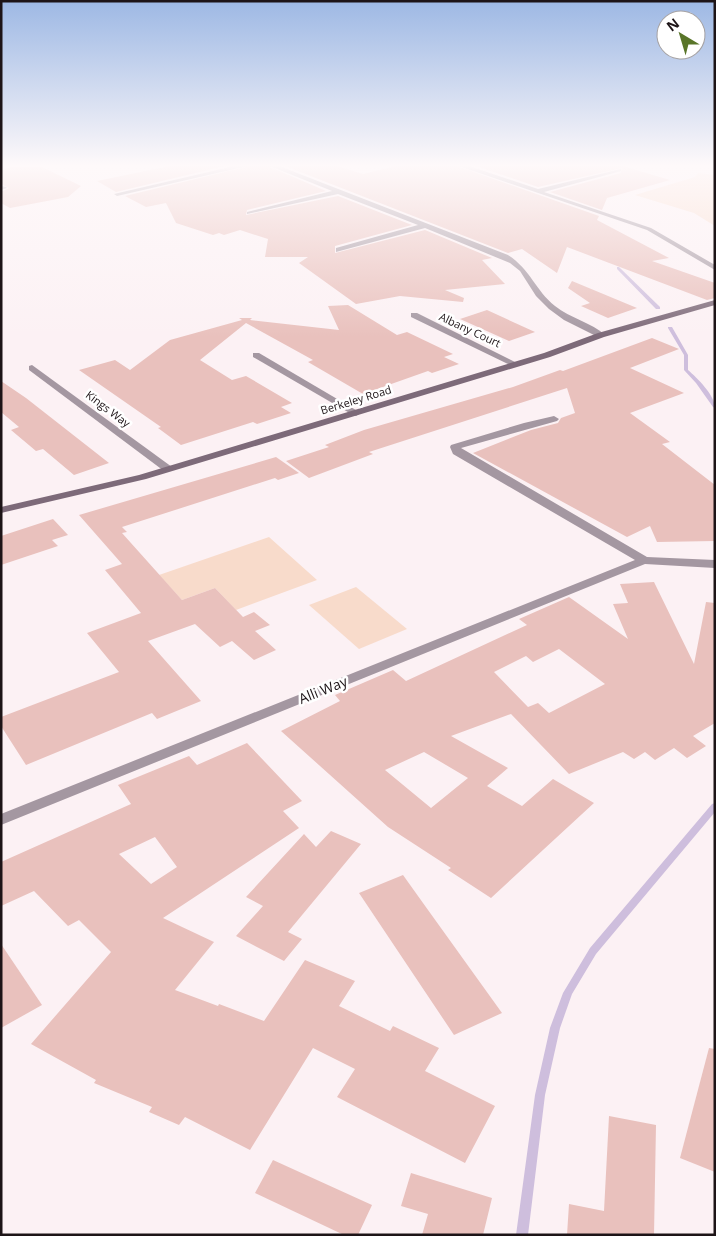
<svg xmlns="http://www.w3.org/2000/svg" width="716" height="1236" font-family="'Open Sans',sans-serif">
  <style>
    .green { fill: #f8dbcb }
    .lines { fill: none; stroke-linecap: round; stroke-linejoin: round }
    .stream { fill: #cebedd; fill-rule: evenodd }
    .building { fill: #e9c1bd; fill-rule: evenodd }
    .street { fill: #a497a1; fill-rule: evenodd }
    .secondary { fill: #7d6a79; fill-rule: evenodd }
    .labels { text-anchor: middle; stroke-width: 5; stroke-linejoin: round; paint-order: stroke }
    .far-street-label { font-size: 11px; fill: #1d1417; stroke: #fff }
    .street-label { font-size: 14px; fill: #1d1417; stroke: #fff }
  </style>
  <rect width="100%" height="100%" fill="#fcf1f4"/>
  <g class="green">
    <polygon points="698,173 715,175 715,226 694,213 635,195 695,177"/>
    <polygon points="269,537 317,580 236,610 215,588 182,600 159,575"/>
    <polygon points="356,587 407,629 359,649 309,605"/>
  </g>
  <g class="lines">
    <g class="stream">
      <polygon points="617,267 619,267 660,307 660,309 656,309 617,269"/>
      <path d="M668 327H672L688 355V370C697 378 715 395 715 408L713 407 696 383 684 370V355L668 328Z"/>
      <polygon points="715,803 715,812 596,954 572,994 560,1028 545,1095 528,1235 516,1235 535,1095 550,1028 563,993 590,948 712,804"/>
    </g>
  </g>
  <g class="building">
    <polygon points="179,164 233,164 116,192 97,181"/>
    <polygon points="258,164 263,164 326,191 247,210 246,215 338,196 412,225 335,246 335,253 425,230 492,258 482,260 505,284 445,290 464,298 463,302 400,296 356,304 299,263 308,257 265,257 268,239 240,230 224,235 219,233 213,235 176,223 166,203 146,207 125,196"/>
    <polygon points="280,164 334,165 363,174 404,164 451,164 599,216 597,220 669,258 652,261 715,283 715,298 707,300 567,247 557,273 522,249 508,253"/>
    <polygon points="470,164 616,164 670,180 607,198 602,210 550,192 621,173 622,168 538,187"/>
    <polygon points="9,167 42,167 81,186 68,197 10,208 1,203 1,192 9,188 1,184 1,171"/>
    <polygon points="572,281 637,308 608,318 581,306 590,303 568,288"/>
    <polygon points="348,305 397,335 407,332 453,354 444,357 459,364 432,373 428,371 363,394 308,362 313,360 246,323 200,360 232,380 246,376 292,403 281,407 291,413 257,424 253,422 181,445 158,428 161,427 79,370 115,360 130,370 170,340 242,320 239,318 252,318 250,320 339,330 328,306"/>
    <polygon points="487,310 535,332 509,341 460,319"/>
    <polygon points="652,338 679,349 630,368 684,393 630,413 670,442 662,444 715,485 715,541 657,542 650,526 627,537 473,453 531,430 558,423 561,418 575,413 567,388 369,452 373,454 309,478 286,461 329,447 325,445 364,430 513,387 560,370 563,371"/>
    <polygon points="1,381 26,398 109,463 74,475 43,449 36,451 11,430 19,427 1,412"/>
    <polygon points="276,457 299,473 278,480 275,478 122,527 127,532 122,533 182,600 215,588 243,617 254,612 270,625 255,631 276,650 254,660 232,641 220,647 195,624 148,641 201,701 157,719 152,713 26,765 1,726 1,717 119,672 87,633 141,613 105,570 122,564 79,515"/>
    <polygon points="53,519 68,535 52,540 58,546 1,565 1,536"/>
    <path d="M654 582 694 664 706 602 715 603V723L693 736 706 746 687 758 674 748 655 760 645 752 634 759 623 752 569 774 511 714 451 736 508 768 487 786 522 806 553 779 594 803 491 898 448 870 451 868 388 827 281 731 340 701 335 695 393 670 406 681 527 625 519 619 569 597 628 639 613 604 628 603 620 584ZM559 649 605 684 549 713 538 703 528 707 494 672 526 656 533 662ZM424 752 468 778 431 808 385 770Z"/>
    <path d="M247 743 302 801 283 811 299 828 163 918 214 942 175 990 218 1006 219 1004 264 1021 305 960 355 981 339 1006 390 1031 393 1026 439 1048 425 1071 495 1106 465 1163 337 1097 355 1069 313 1048 250 1150 185 1117 179 1125 149 1112 152 1107 94 1083 96 1080 31 1044 111 952 79 920 68 926 34 891 1 906V862L131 804 118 785 189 756 197 765ZM155 837 177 867 151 884 119 854Z"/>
    <polygon points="331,831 361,844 288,932 302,939 284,961 236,936 263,906 246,897 304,834 316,847"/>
    <polygon points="403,875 423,903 502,1013 454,1035 359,893"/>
    <polygon points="1,944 42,1005 1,1028"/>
    <polygon points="709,1048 715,1049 715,1172 680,1158"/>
    <polygon points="609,1116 656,1125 654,1235 567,1235 569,1204 604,1211"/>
    <polygon points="273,1160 372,1205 358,1235 344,1235 255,1193"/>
    <polygon points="411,1173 492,1198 483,1235 422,1235 428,1214 401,1206"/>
  </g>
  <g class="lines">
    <g class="street">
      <polygon points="243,164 256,164 117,196 114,194"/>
      <path d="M265 164H274L508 255C531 270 535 290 555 306 570 318 592 323 605 335L598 337 564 320 549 309 536 296 520 271 510 263 425 228 336 252V248L418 225 338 194 247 214V212L332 191Z"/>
      <polygon points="453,164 463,164 538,189 621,169 621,171 544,192 651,228 715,265 715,270 647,230"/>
      <polygon points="1,186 6,187 7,188 1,190"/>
      <polygon points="411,313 417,313 521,365 514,367 411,317"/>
      <polygon points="253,353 259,353 361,413 356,416 353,415 253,357"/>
      <polygon points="32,365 172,467 172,471 164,471 29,370 29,366"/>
      <polygon points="554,416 559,419 557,421 461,448 647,557 715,560 715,568 645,564 1,825 1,814 635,560 453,454 450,447 451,445 524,423"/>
    </g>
    <polygon class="secondary" points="715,300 715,305 604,337 550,357 146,479 1,513 1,507 139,475 544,353 598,333"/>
  </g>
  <linearGradient id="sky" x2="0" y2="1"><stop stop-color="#9db8e4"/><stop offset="0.49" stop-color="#fef9fa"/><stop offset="1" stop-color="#fef9fa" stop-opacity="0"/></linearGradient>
  <rect width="716" height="337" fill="url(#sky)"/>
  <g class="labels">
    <g class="far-street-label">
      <text transform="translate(470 330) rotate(25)" y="4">Albany Court</text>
      <text transform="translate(356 400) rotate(-17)" y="4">Berkeley Road</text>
      <text transform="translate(108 409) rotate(37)" y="4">Kings Way</text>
    </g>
    <g class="street-label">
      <text transform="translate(323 690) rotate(-22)" y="5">Alli Way</text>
    </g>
  </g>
  <rect width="716" height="1236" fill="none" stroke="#1d1417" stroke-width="5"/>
  <g transform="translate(681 35) rotate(322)"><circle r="24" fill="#ffffff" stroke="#a5a1a2"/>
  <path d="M0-4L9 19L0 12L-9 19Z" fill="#597529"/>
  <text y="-8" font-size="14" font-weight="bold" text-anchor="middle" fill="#1d1417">N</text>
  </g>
</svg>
